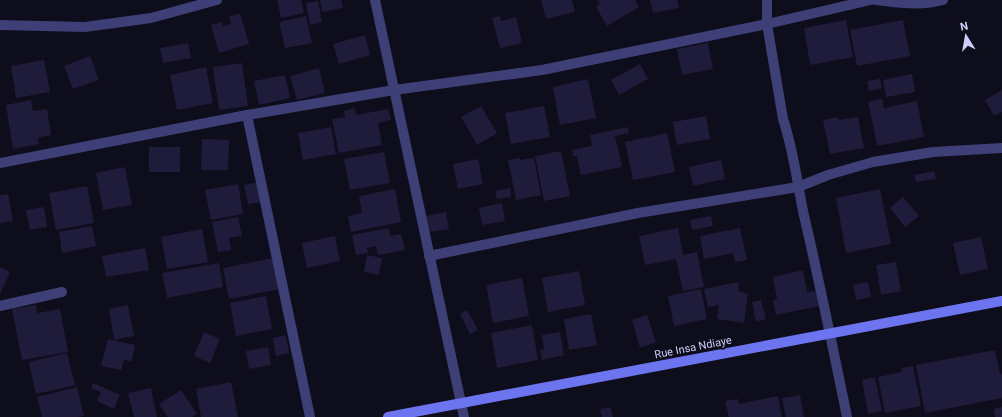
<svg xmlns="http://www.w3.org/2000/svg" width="1002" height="417" font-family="Roboto,sans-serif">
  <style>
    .building { fill: #1f1b3a }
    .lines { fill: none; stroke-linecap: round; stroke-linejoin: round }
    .minor { stroke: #3d3f76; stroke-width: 10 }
    .secondary { stroke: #6d74f0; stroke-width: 10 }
    .labels { text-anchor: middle; stroke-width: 4; stroke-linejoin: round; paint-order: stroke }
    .street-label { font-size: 11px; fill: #cecdfa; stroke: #0e0d1b }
  </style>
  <rect width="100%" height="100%" fill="#0e0d1b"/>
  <g class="building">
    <polygon points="277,0 301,0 304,13 281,18"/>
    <polygon points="320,0 341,0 343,8 322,12"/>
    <polygon points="541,0 572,0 575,12 546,19"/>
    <polygon points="597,0 635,0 639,7 607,26 596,7 600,4"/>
    <polygon points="650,0 677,0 679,8 653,13"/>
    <polygon points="318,1 322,22 310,25 306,3"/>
    <polygon points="240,13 249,44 219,53 211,25 222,22 223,26 231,24 229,17"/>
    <polygon points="306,16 312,43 285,48 279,22"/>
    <polygon points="500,16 501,21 516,17 522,43 500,48 492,18"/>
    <polygon points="846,20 853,57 810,65 804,28"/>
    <polygon points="903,20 910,56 857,66 850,30"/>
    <polygon points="365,35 370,55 339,64 333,44"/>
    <polygon points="188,43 191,58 163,63 160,48"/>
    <polygon points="708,43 713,69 682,75 677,49"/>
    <polygon points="90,56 99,80 73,89 64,66"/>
    <polygon points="44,60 50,92 16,98 11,66"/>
    <polygon points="242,63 248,106 219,110 213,67"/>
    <polygon points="640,64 648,79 619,95 611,80"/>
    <polygon points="206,67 213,103 177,110 170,75"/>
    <polygon points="319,68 325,93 297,100 290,76"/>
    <polygon points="912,74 915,92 886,97 883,80"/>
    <polygon points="285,75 290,98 259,105 254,81"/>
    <polygon points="588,79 596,118 560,125 553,87"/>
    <polygon points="880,79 882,88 869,91 867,81"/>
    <polygon points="1002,90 1002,112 994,116 985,100"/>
    <polygon points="882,99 884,108 917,101 924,137 877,146 868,101"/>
    <polygon points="31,100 33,111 47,109 51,135 38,138 39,144 13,149 6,105"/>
    <polygon points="481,106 497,133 477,145 461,117"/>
    <polygon points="544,106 550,137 511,144 505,113"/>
    <polygon points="355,108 356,115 388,109 391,120 378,123 382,145 339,153 332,119 345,117 344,111"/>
    <polygon points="706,116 710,139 677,145 673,122"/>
    <polygon points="838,117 839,120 858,117 864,148 830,154 823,120"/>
    <polygon points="331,127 336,154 303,160 298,133"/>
    <polygon points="628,127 629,133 615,136 622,167 581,175 577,156 573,156 572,150 592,146 590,135"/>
    <polygon points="667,133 675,172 633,180 625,142"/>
    <polygon points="202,139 229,140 228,170 201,170"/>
    <rect x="149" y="147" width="31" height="25"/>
    <polygon points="561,151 570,196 544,201 535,156"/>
    <polygon points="384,152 390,183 350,190 344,159"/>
    <polygon points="520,158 520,160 534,158 541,195 516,200 508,160"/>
    <polygon points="478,159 483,184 458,189 453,164"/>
    <polygon points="721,160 725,179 693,186 689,167"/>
    <polygon points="125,167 132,205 103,210 96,173"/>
    <polygon points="934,171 936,179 916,182 914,175"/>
    <polygon points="259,182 262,202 248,204 244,185"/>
    <polygon points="238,184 243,214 211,220 205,190"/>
    <polygon points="87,186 94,223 56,230 49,193"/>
    <polygon points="510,188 511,197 497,199 495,191"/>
    <polygon points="395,189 401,222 351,232 348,216 362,213 359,196"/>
    <polygon points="880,189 891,244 846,253 836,198"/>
    <polygon points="8,194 13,221 0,223 0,195"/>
    <polygon points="903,197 919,216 905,227 890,208"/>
    <polygon points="502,203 505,221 482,225 479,208"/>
    <polygon points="44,207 47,227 30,230 26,210"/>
    <polygon points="446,212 449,229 429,232 426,216"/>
    <polygon points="711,216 713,226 692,230 690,220"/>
    <polygon points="238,217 242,236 229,238 231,250 218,252 212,222"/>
    <polygon points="92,226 96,246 62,253 59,232"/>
    <polygon points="389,228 390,236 401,234 405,250 378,255 376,246 367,248 368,253 356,255 352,235"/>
    <polygon points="678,228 683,255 697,252 704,287 683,291 676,259 645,265 639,236"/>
    <polygon points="740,228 747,260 735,262 733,253 704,259 700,236"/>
    <polygon points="202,229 208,262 167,269 161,237"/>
    <polygon points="335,236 340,261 307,268 302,243"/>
    <polygon points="981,237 988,269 960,275 953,243"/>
    <polygon points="145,248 149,270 106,277 102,256"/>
    <polygon points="367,255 382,258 379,275 364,272"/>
    <polygon points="274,258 280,289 229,299 223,268"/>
    <polygon points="896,262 901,291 881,295 876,265"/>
    <polygon points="219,263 223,287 167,298 162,273"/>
    <polygon points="0,267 10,272 0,294"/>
    <polygon points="803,270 807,292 816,291 819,306 776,315 773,300 777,299 773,277"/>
    <polygon points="579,271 585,305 548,312 542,278"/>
    <polygon points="522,278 529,316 493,323 486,285"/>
    <polygon points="738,282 739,292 748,293 744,323 717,319 719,305 708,307 704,289"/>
    <polygon points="868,282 871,297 856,300 853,285"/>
    <polygon points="701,289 707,319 674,326 668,296"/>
    <polygon points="266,296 272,329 236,336 230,303"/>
    <polygon points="761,300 766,319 756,322 752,302"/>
    <polygon points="36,305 37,313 60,309 68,352 22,360 12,309"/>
    <polygon points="128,305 134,336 114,340 109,309"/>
    <polygon points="467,310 478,330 470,334 460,314"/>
    <polygon points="591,314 597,345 569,350 564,319"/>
    <polygon points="647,315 656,342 640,348 632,320"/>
    <polygon points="532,325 538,360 497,368 491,333"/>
    <polygon points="204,332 220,339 210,363 194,356"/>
    <polygon points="560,332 564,355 542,360 540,350 544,349 542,335"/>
    <polygon points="286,335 289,353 276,356 273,338"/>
    <polygon points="108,339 135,345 132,361 124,360 121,370 101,366"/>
    <polygon points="268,347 271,365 249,369 246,351"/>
    <polygon points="995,350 1000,374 1002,374 1002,398 925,413 916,365"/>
    <polygon points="67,353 75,385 36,394 29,362"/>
    <polygon points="913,366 921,406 885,413 878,377 902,372 901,368"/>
    <polygon points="875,377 882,411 868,414 862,380"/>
    <polygon points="231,382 238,417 201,417 196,389"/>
    <polygon points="93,383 120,395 114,409 97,401 101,392 91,388"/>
    <polygon points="77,387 84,416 78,417 42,417 37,397"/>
    <polygon points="151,388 157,417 134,417 128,393"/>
    <polygon points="181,390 197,414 192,417 168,417 159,404"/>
    <polygon points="800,395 804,417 786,417 782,398"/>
    <polygon points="778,396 782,417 729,417 725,401 738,399 739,404"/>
    <polygon points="610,407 613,417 602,417 600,409"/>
    <polygon points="1002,407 1002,417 995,417 994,409"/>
  </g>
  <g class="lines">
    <g class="minor">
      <polyline points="375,0 464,417"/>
      <path d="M767 0V24L783 119C793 148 797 181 803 211 819 280 833 348 847 417"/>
      <path d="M876 0C898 3 922 6 943 0"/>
      <polyline points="0,25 85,27 151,18 217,0"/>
      <polyline points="247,115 310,417"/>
      <polyline points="0,163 247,115 394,90 542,70 767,24 871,0"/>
      <polyline points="429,256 638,213 798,187 828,175 873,162 933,152 1002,148"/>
      <polyline points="0,306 62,292"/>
    </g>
    <polyline class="secondary" points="388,417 1002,301"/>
  </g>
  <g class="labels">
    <g class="street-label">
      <text transform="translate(693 347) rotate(-11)" y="4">Rue Insa Ndiaye</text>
    </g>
  </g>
  <g transform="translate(966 36) rotate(349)" stroke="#0e0d1b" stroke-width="3" paint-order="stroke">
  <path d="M0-3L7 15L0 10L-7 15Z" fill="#cecdfa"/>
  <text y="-6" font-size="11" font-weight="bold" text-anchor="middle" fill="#cecdfa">N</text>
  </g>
</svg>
